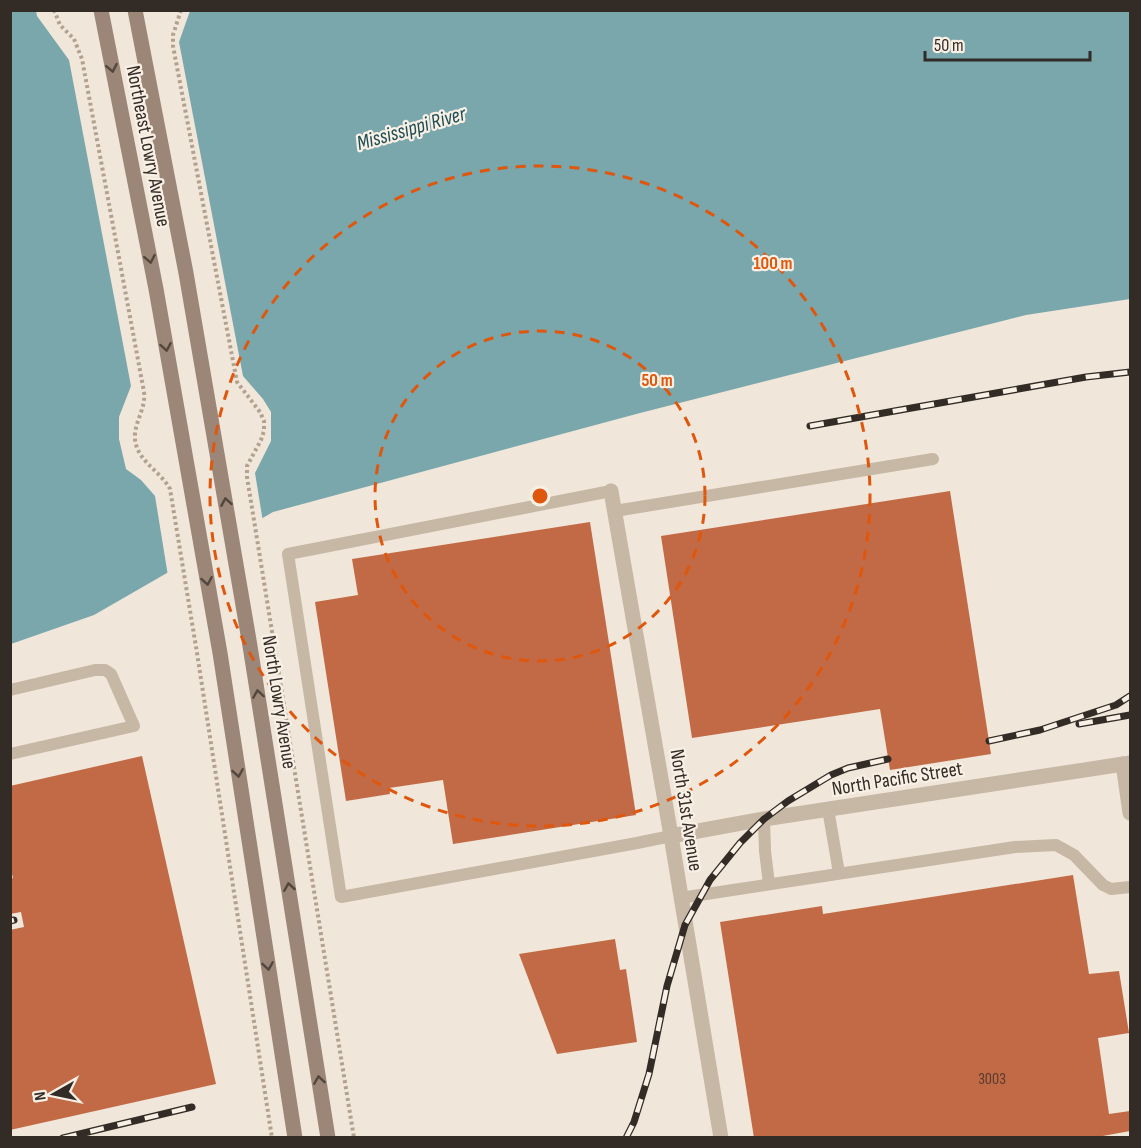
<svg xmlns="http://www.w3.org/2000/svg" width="1141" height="1148" font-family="'Sofia Sans Condensed',sans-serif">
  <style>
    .water { fill: #79a7ac }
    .pier { fill: #f0e6d9 }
    .building { fill: #c26a45 }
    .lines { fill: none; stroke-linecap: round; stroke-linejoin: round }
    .path { stroke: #b3a190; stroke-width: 4; stroke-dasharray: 3 3; stroke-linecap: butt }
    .service { stroke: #c7b7a5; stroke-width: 12 }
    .minor { stroke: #c7b7a5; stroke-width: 15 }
    .tertiary { stroke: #c7b7a5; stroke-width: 15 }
    .secondary { stroke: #9b8677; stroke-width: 15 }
    .rail-casing { stroke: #332b26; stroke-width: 7 }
    .rail { stroke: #f8f0e5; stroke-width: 4.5; stroke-dasharray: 14; stroke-linecap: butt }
    .oneway { stroke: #52463e }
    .ring { fill: none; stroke: #df570d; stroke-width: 3; stroke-dasharray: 10 8 }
    .labels { text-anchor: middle; stroke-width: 4.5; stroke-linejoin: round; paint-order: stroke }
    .number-label { font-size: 16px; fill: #573b2e }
    .street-label { font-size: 20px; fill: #332b26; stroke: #f8f0e5 }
    .water-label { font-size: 21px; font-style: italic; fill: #1d4d53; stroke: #f8f0e5 }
    .centre { fill: #df570d; stroke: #f8f0e5; stroke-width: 3 }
    .ring-label { font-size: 18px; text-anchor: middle; font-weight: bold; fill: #df570d; stroke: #f8f0e5; stroke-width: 4.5; stroke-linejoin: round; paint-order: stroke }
  </style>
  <rect width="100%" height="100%" fill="#f0e6d9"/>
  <polygon class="water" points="10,11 1130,11 1130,299 1026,315 640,413 273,512 94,615 11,644"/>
  <polygon class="pier" points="36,11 190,11 179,42 243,376 263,399 271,412 271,441 255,473 263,522 168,576 155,496 141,480 126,469 119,439 119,417 131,386 69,60 37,16"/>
  <g class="building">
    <polygon points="950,491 991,754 890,770 880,709 692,738 661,536"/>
    <polygon points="590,522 636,815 453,844 443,780 389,788 390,794 346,801 315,602 358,595 352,559"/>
    <polygon points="142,756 216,1084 10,1130 10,930 24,927 21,912 10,914 10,879 13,878 10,866 10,786"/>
    <polygon points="1073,875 1089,974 1119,971 1129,1033 1098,1038 1109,1114 1130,1111 1130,1131 1092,1138 754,1138 720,922 822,906 823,914"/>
    <polygon points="615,939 620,970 626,969 637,1042 557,1054 519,954"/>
  </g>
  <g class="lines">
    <g class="path">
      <path d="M54 10 60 25 74 39 82 59 144 392C146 407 136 420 135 434 133 459 160 470 170 489L197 653 272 1138"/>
      <polyline points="181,10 173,35 173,46 237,382 260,412 264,421 264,431 261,440 247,466 247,477 354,1138"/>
    </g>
    <g class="service">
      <polyline points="611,491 288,554 341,897 637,843 671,836"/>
      <polyline points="615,511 933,459"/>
      <polyline points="10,690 95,670 105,670 111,674 134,726 10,754"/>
      <polyline points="828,809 839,873"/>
      <polyline points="764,819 765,851 769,884"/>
      <polyline points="680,898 1015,847 1056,845 1074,855 1103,885 1111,889 1130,887"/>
    </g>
    <g class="minor">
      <polyline points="611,491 671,836"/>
      <polyline points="1123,764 1130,813"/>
    </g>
    <polyline class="tertiary" points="721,1138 671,836 764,819 1130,763"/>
    <g class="secondary">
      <polyline points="101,10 156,289 220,653 295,1138"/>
      <polyline points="135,10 186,273 250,646 328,1138"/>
    </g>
    <defs>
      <g id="rail">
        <polyline points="810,426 1086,377 1130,372"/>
        <polyline points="1079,724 1130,715"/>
        <polyline points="989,741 1040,730 1116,705 1130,696"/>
        <polyline points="10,921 14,920"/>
        <polyline points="63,1138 192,1107"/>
        <polyline points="626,1138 634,1122 649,1074 667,986 685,925 710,880 740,843 764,819 788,801 831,775 848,768 888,759"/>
      </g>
    </defs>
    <use href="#rail" class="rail-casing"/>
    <use href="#rail" class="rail"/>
  </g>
  <defs><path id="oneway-chevron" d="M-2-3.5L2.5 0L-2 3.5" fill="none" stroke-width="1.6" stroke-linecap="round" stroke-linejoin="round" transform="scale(1.5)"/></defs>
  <g class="oneway">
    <use href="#oneway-chevron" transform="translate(112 68) rotate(79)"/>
    <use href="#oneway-chevron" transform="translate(150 259) rotate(79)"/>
    <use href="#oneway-chevron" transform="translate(166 347) rotate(80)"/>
    <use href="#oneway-chevron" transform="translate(226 502) rotate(-100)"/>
    <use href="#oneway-chevron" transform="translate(207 581) rotate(80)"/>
    <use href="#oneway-chevron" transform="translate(258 694) rotate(-99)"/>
    <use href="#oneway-chevron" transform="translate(238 773) rotate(81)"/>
    <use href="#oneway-chevron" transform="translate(289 887) rotate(-99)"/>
    <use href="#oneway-chevron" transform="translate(268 966) rotate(81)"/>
    <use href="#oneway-chevron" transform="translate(319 1080) rotate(-99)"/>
  </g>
  <g class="ring">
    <circle cx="540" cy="496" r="165"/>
    <circle cx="540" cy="496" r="330"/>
  </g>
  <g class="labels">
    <g class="number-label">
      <text x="992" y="1084">3003</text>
    </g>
    <g class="street-label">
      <text transform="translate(149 146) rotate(79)" y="7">Northeast Lowry Avenue</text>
      <text transform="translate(280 702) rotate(81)" y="7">North Lowry Avenue</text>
      <text transform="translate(897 778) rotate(-9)" y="7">North Pacific Street</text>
      <text transform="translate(687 810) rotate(81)" y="7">North 31st Avenue</text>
    </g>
    <g class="water-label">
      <text transform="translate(411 128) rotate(-16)" y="7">Mississippi River</text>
    </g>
  </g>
  <circle cx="540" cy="496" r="9" class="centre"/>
  <g class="ring-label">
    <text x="773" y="269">100 m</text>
    <text x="657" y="386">50 m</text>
  </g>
  <rect width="1141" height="1148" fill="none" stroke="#332b26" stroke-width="24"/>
  <g transform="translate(54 1094) rotate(261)" stroke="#f8f0e5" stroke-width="4.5" paint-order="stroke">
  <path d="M0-4.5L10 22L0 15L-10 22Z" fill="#332b26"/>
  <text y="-9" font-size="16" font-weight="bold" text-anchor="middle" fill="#332b26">N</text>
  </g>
  <path d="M925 51v9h165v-9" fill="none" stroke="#332b26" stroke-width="3"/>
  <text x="934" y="51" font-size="18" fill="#332b26" stroke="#f8f0e5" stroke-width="4.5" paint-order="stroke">50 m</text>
</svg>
